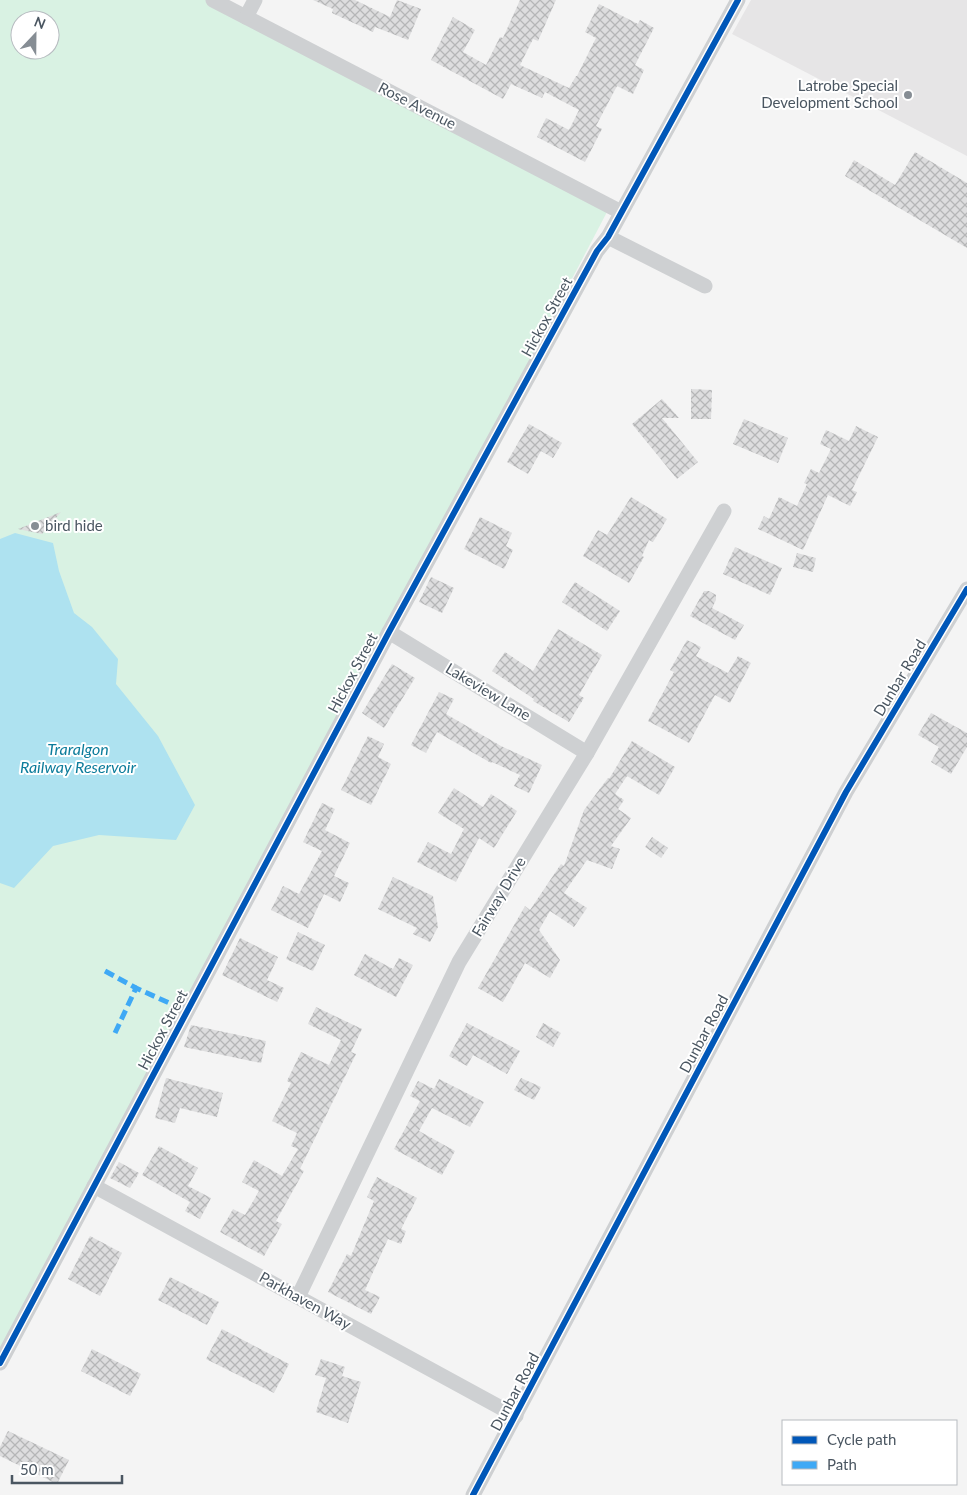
<svg xmlns="http://www.w3.org/2000/svg" width="967" height="1495" font-family="Lato,sans-serif">
  <style>
    .education { fill: #e6e5e6 }
    .park { fill: #d9f2e3; fill-rule: evenodd }
    .water { fill: #aee2f0 }
    .building { fill: url(#building-cross-hatch) }
    .lines { fill: none; stroke-linecap: round; stroke-linejoin: round }
    .minor { stroke: #ced0d2; stroke-width: 15 }
    .quiet { stroke: #3fa9f5; stroke-width: 5; stroke-dasharray: 10 5; stroke-linecap: butt }
    .cycleway-casing { stroke: #fff; stroke-width: 9 }
    .cycleway { stroke: #0057b8; stroke-width: 6 }
    .poi-dot { fill: #868d94; stroke: #fff; stroke-width: 2 }
    .labels { text-anchor: middle; stroke-width: 4; stroke-linejoin: round; paint-order: stroke }
    .poi-label { font-size: 15px; fill: #4a5661; stroke: #fff; text-anchor: end }
    .street-label { font-size: 15px; fill: #4a5661; stroke: #fff }
    .water-label { font-size: 16px; font-style: italic; fill: #0c7c9b; stroke: #fff }
  </style>
  <defs>
    <pattern id="building-cross-hatch" width="8" height="8" patternUnits="userSpaceOnUse" patternTransform="scale(1.25)"><rect width="8" height="8" fill="#ddddde"/><path d="M0 0l8 8M0 8l8-8" fill="none" stroke="#b5b6b7"/></pattern>
  </defs>
  <rect width="100%" height="100%" fill="#f4f4f4"/>
  <polygon class="education" points="751,0 967,0 967,156 732,34"/>
  <path class="park" d="M0 0H207L607 212 209 971 0 1351ZM20 20H50V50H20Z"/>
  <polygon class="water" points="15,533 53,543 59,571 74,613 92,627 118,659 116,684 158,736 195,805 176,840 99,835 53,846 14,888 0,883 0,539"/>
  <g class="building">
    <polygon points="313,0 355,0 390,17 397,0 421,9 408,40 375,27 373,32 332,13 333,9"/>
    <polygon points="520,0 556,0 538,41 533,39 520,65 569,88 576,76 577,76 596,38 585,32 599,4 638,24 640,20 654,28 635,65 644,70 633,94 617,86 596,126 602,129 585,162 537,137 546,118 569,130 579,110 545,92 542,98 511,84 503,99 431,60 453,17 475,30 463,52 486,65 500,37 503,38"/>
    <polygon points="915,152 967,183 967,248 845,176 854,160 895,185"/>
    <polygon points="691,389 712,390 711,419 691,419"/>
    <polygon points="662,399 679,418 662,418 698,462 677,479 632,424"/>
    <polygon points="744,419 788,438 778,463 733,444"/>
    <polygon points="529,424 562,443 553,458 541,451 528,474 507,462"/>
    <polygon points="856,426 878,437 852,490 857,492 850,506 828,495 803,550 758,529 764,516 769,519 779,497 797,506 807,484 804,483 811,469 819,473 831,449 820,444 826,430 849,441"/>
    <polygon points="631,497 667,519 653,542 649,540 642,556 644,557 629,583 583,556 598,530 607,535"/>
    <polygon points="61,512 42,534 18,529"/>
    <polygon points="480,517 512,533 506,546 513,550 504,569 464,549"/>
    <polygon points="735,547 782,568 770,595 723,574"/>
    <polygon points="797,553 816,558 813,572 793,567"/>
    <polygon points="431,577 454,588 442,613 419,602"/>
    <polygon points="575,582 620,611 607,631 562,602"/>
    <polygon points="704,591 709,591 716,595 716,600 712,608 744,625 735,640 690,616"/>
    <polygon points="558,629 602,655 579,695 584,698 569,722 533,701 534,699 492,671 505,652 533,671"/>
    <polygon points="687,640 701,647 696,656 728,673 738,656 751,663 730,703 715,695 689,743 648,721 674,672 670,670"/>
    <polygon points="392,664 415,678 384,728 362,713"/>
    <polygon points="439,692 454,699 446,714 501,746 542,765 529,793 514,786 520,775 492,762 491,763 437,732 426,753 411,745"/>
    <polygon points="931,713 967,733 967,747 951,774 931,762 939,747 918,735"/>
    <polygon points="368,736 384,744 378,757 391,764 371,805 341,790"/>
    <polygon points="632,741 675,767 659,795 627,776 615,794 624,800 618,809 631,818 611,846 620,849 612,869 587,860 564,893 587,908 574,927 550,911 539,930 560,960 550,978 525,963 503,1002 478,988 525,906 530,910 561,864 564,866 584,810 608,778 609,779"/>
    <polygon points="454,788 483,807 491,794 517,811 494,848 479,838 456,882 417,862 428,842 451,854 464,829 438,813"/>
    <polygon points="322,803 335,809 325,830 350,843 334,876 349,883 340,902 324,894 308,928 271,910 283,886 299,894 322,851 303,842"/>
    <polygon points="652,837 668,848 661,858 645,847"/>
    <polygon points="393,877 433,896 438,927 430,942 413,934 417,928 378,909"/>
    <polygon points="298,932 325,945 313,971 286,959"/>
    <polygon points="240,938 278,957 267,980 284,988 277,1002 222,975"/>
    <polygon points="365,954 393,969 399,958 413,965 396,997 354,975"/>
    <polygon points="316,1007 362,1029 351,1052 356,1054 300,1169 304,1171 276,1221 282,1224 264,1256 220,1232 233,1209 245,1215 259,1191 242,1182 254,1160 282,1176 298,1149 291,1146 297,1133 272,1121 291,1083 287,1081 301,1052 329,1065 341,1040 308,1024"/>
    <polygon points="467,1023 520,1051 507,1074 473,1055 467,1066 449,1056"/>
    <polygon points="543,1023 561,1033 553,1047 536,1037"/>
    <polygon points="191,1025 266,1041 261,1063 184,1047"/>
    <polygon points="166,1078 223,1093 217,1117 180,1108 175,1123 155,1118"/>
    <polygon points="521,1078 541,1087 534,1100 514,1090"/>
    <polygon points="439,1079 484,1102 470,1127 432,1108 419,1131 455,1151 442,1175 394,1149 420,1101 410,1096 418,1081 434,1089"/>
    <polygon points="159,1146 198,1168 188,1186 211,1198 200,1219 185,1211 190,1202 142,1175"/>
    <polygon points="119,1162 139,1173 130,1188 110,1178"/>
    <polygon points="377,1177 417,1198 401,1229 406,1231 401,1244 388,1239 365,1290 380,1297 371,1314 328,1292 347,1254 351,1256 374,1201 367,1197"/>
    <polygon points="90,1236 122,1253 100,1296 68,1279"/>
    <polygon points="170,1277 219,1302 207,1325 158,1300"/>
    <polygon points="222,1329 289,1364 274,1393 206,1359"/>
    <polygon points="92,1349 141,1374 130,1396 81,1371"/>
    <polygon points="321,1359 345,1367 342,1376 361,1382 348,1423 316,1412 326,1378 315,1375"/>
    <polygon points="8,1431 69,1460 57,1484 0,1456 0,1447"/>
  </g>
  <g class="lines">
    <g class="minor">
      <polyline points="213,0 621,212"/>
      <polyline points="246,17 255,0"/>
      <polyline points="608,237 705,286"/>
      <polyline points="389,632 587,753"/>
      <polyline points="94,1186 516,1416"/>
      <polyline points="298,1297 459,962 587,753 724,511"/>
      <polyline points="0,1363 389,632 597,251 608,237 738,0"/>
      <polyline points="473,1495 846,792 967,589"/>
    </g>
    <g class="quiet">
      <polyline points="105,971 136,988"/>
      <polyline points="115,1033 136,988 187,1011"/>
    </g>
    <defs>
      <g id="cycleway">
        <polyline points="0,1363 389,632 597,251 608,237 738,0"/>
        <polyline points="473,1495 846,792 967,589"/>
      </g>
    </defs>
    <use href="#cycleway" class="cycleway-casing"/>
    <use href="#cycleway" class="cycleway"/>
  </g>
  <g class="poi-dot">
    <circle cx="908" cy="95" r="5"/>
    <circle cx="35" cy="526" r="5"/>
  </g>
  <g class="labels">
    <g class="poi-label">
      <text x="898" y="91">Latrobe Special<tspan x="898" dy="17">Development School</tspan></text>
      <text x="45" y="531" text-anchor="start">bird hide</text>
    </g>
    <g class="street-label">
      <text transform="translate(417 106) rotate(27)" y="5">Rose Avenue</text>
      <text transform="translate(547 317) rotate(-61)" y="5">Hickox Street</text>
      <text transform="translate(353 673) rotate(-62)" y="5">Hickox Street</text>
      <text transform="translate(900 678) rotate(-59)" y="5">Dunbar Road</text>
      <text transform="translate(488 692) rotate(31)" y="5">Lakeview Lane</text>
      <text transform="translate(499 897) rotate(-59)" y="5">Fairway Drive</text>
      <text transform="translate(163 1030) rotate(-62)" y="5">Hickox Street</text>
      <text transform="translate(704 1034) rotate(-62)" y="5">Dunbar Road</text>
      <text transform="translate(305 1301) rotate(29)" y="5">Parkhaven Way</text>
      <text transform="translate(515 1392) rotate(-62)" y="5">Dunbar Road</text>
    </g>
    <g class="water-label">
      <text x="78" y="755">Traralgon<tspan x="78" dy="18">Railway Reservoir</tspan></text>
    </g>
  </g>
  <rect x="782" y="1420" width="175" height="65" fill="#ffffff" stroke="#b7bbc0"/>
  <rect x="792" y="1436" width="25" height="8" fill="#0057b8" stroke="#b7bbc0"/>
  <text x="827" y="1445" font-size="15" fill="#4a5661">Cycle path</text>
  <rect x="792" y="1461" width="25" height="8" fill="#3fa9f5" stroke="#b7bbc0"/>
  <text x="827" y="1470" font-size="15" fill="#4a5661">Path</text>
  <g transform="translate(35 35) rotate(22)"><circle r="24" fill="#ffffff" stroke="#b7bbc0"/>
  <path d="M0-4L9 19L0 12L-9 19Z" fill="#868d94"/>
  <text y="-8" font-size="14" font-weight="bold" text-anchor="middle" fill="#4a5661">N</text>
  </g>
  <path d="M12 1475v8h110v-8" fill="none" stroke="#4a5661" stroke-width="2.5"/>
  <text x="20" y="1475" font-size="15" fill="#4a5661" stroke="#ffffff" stroke-width="4" paint-order="stroke">50 m</text>
</svg>
